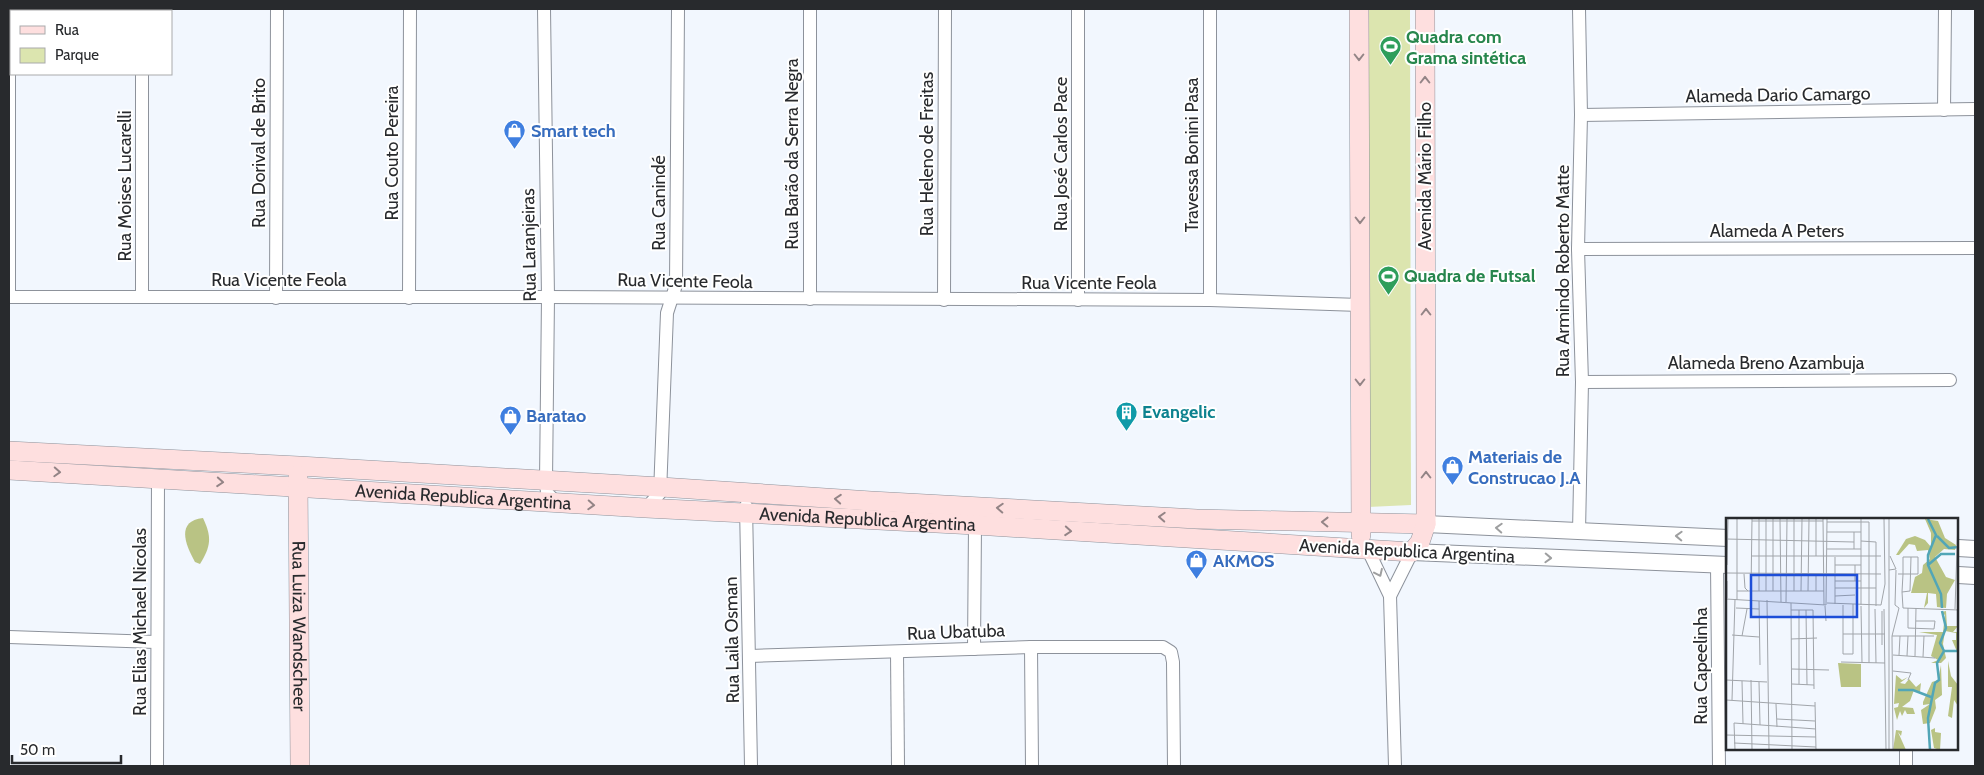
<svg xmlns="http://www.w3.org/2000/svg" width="1984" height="775" font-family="Cabin,sans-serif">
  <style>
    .green { fill: #dce5af }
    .forest { fill: #b9c384 }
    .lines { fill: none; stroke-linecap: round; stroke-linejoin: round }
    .minor-casing { stroke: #8d929b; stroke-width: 14 }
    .tertiary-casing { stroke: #8d929b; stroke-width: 18 }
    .secondary-casing { stroke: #8d929b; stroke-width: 20 }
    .minor { stroke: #fff; stroke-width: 12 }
    .tertiary { stroke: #fff; stroke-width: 16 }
    .secondary { stroke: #fedfdf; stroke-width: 19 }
    .oneway { stroke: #938486 }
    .oneway2 { stroke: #9e9fa0 }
    .labels { text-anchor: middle; stroke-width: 4; stroke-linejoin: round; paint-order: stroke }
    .leisure-label { font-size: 18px; font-weight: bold; fill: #27864d; stroke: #fff; text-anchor: start }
    .street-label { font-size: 18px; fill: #282a2d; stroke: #fff }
    .shop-label { font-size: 18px; font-weight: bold; fill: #366cbe; stroke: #fff; text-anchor: start }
    .culture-label { font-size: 18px; font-weight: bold; fill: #0d838f; stroke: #fff; text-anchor: start }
    .inset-river { fill: none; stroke: #52a6b7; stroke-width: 2.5 }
    .inset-road { fill: none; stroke: #a1a5aa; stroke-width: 1 }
    .view { fill: #1d4ed8; fill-opacity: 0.15; stroke: #1d4ed8; stroke-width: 2.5 }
    .inset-edge { fill: none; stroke: #282a2d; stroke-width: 2.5 }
  </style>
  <rect width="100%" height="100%" fill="#f2f7fe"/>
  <polygon class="green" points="1368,9 1410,9 1411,505 1368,507"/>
  <path class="forest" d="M203 518C212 537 211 546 200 564L195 562C185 544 176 521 203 518Z"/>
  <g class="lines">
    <defs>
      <g id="minor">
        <polyline points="9,9 9,297"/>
        <polyline points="544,9 548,297 546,481 547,493 557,503"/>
        <polyline points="1210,9 1210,300"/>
        <polyline points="1579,9 1581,115 1578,249 1582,382 1579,532"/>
        <polyline points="142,11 142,9"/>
        <polyline points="1944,110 1945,9"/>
        <polyline points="1581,115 1975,109"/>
        <polyline points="1578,249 1975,248"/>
        <polyline points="9,297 548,297 1210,300 1360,305"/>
        <polyline points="142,297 142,74"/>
        <polyline points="276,298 277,9"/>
        <polyline points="409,298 410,9"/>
        <polyline points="810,299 810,9"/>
        <polyline points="944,300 945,9"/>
        <polyline points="1078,300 1078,9"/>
        <polyline points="1582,382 1950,380"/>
        <polyline points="746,506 751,766"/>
        <polyline points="646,508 660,493 667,313 676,285 678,9"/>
        <polyline points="1368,550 1390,596 1395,766"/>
        <polyline points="1717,565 1719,766"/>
        <polyline points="1390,596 1412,552"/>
        <polyline points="9,637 156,642"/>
        <polyline points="1031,647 1032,766"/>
        <polyline points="974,649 975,525"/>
        <polyline points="897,652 898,766"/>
        <polyline points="750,656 1031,647 1163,647 1171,652 1173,662 1174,766"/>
        <polyline points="1906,749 1906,766"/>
        <polyline points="157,766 158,478"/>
      </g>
      <g id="tertiary">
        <polyline points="1426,524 1728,538"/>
        <polyline points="1958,548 1975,549"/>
        <polyline points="1412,552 1728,565"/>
        <polyline points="1958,575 1975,576"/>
      </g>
      <g id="secondary">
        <polyline points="1359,9 1361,535"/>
        <polyline points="9,451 299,466 661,487 871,501 1197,519 1426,524"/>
        <path id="s1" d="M9 470 646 508 975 525 1412 552 1420 542 1426 524 1425 9"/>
        <path id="s2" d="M298 475 300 766"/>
      </g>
    </defs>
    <use href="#minor" class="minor-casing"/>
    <use href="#tertiary" class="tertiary-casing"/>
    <use href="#secondary" class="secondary-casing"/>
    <use href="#minor" class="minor"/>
    <use href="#tertiary" class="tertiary"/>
    <use href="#secondary" class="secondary"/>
  </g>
  <defs><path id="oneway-chevron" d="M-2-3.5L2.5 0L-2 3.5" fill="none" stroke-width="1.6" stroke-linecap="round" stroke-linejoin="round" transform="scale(1.25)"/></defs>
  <g class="oneway">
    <use href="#oneway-chevron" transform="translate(1359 57) rotate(90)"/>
    <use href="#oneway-chevron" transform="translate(1425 80) rotate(-90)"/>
    <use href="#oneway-chevron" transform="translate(1360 220) rotate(90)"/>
    <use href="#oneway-chevron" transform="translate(1426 312) rotate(-90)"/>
    <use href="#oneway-chevron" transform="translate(1360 382) rotate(90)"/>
    <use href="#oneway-chevron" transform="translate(57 472) rotate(3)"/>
    <use href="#oneway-chevron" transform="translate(1426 475) rotate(-90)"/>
    <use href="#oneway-chevron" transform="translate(220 482) rotate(4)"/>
    <use href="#oneway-chevron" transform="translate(838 499) rotate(-176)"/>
    <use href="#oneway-chevron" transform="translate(591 505) rotate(3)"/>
    <use href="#oneway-chevron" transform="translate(1000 508) rotate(-177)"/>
    <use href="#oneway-chevron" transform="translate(1162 517) rotate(-177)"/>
    <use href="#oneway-chevron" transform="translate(1325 522) rotate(-179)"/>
    <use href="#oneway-chevron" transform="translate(1068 531) rotate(4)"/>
  </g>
  <g class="oneway2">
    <use href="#oneway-chevron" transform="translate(1499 528) rotate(-177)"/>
    <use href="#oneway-chevron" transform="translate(1679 536) rotate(-178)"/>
    <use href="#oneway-chevron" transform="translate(1548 558) rotate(2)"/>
    <use href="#oneway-chevron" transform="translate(1379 573) rotate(65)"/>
  </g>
  <defs>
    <symbol id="stadium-pin" viewBox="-11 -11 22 30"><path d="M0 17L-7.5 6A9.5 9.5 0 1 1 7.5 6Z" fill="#2e9e5b" stroke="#fff"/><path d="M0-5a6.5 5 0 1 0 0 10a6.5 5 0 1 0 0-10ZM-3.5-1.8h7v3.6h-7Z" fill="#fff"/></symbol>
    <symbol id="shop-pin" viewBox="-11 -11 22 30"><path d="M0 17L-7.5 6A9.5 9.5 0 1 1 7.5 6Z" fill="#3f7fe0" stroke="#fff"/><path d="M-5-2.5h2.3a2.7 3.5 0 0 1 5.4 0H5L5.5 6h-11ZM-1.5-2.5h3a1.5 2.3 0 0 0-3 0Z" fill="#fff"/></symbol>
    <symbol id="building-pin" viewBox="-11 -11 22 30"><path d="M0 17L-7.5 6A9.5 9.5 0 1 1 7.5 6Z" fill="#0f9aa8" stroke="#fff"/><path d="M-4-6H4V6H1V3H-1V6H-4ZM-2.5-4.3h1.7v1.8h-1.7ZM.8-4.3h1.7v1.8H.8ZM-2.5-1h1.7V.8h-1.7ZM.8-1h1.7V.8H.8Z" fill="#fff"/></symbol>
  </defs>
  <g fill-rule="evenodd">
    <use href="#stadium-pin" x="1378" y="34" width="25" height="34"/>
    <use href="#shop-pin" x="502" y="118" width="25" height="34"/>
    <use href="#stadium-pin" x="1376" y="264" width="25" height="34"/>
    <use href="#building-pin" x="1114" y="400" width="25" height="34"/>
    <use href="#shop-pin" x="498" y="404" width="25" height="34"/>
    <use href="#shop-pin" x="1440" y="454" width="25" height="34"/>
    <use href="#shop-pin" x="1184" y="548" width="25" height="34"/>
  </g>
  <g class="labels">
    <g class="leisure-label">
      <text x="1406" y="43">Quadra com<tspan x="1406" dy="21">Grama sintética</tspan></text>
      <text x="1404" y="282">Quadra de Futsal</text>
    </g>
    <g class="street-label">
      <text transform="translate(1778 95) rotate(-1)" y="6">Alameda Dario Camargo</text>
      <text transform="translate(259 153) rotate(-90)" y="6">Rua Dorival de Brito</text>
      <text transform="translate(392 153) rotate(-90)" y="6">Rua Couto Pereira</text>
      <text transform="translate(792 154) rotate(-90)" y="6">Rua Barão da Serra Negra</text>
      <text transform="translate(927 154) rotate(-90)" y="6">Rua Heleno de Freitas</text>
      <text transform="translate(1061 154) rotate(-90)" y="6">Rua José Carlos Pace</text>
      <text transform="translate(1192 155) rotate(-90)" y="6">Travessa Bonini Pasa</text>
      <text transform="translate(1425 176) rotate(-90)" y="6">Avenida Mário Filho</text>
      <text transform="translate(125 186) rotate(-90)" y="6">Rua Moises Lucarelli</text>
      <text transform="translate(659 203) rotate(-90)" y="6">Rua Canindé</text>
      <text x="1777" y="237">Alameda A Peters</text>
      <text transform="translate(529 245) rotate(-91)" y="6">Rua Laranjeiras</text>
      <text transform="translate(1563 271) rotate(-90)" y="6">Rua Armindo Roberto Matte</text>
      <text x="279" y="286">Rua Vicente Feola</text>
      <text transform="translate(685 281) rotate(1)" y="6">Rua Vicente Feola</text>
      <text x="1089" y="289">Rua Vicente Feola</text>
      <text x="1766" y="369">Alameda Breno Azambuja</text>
      <text dy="6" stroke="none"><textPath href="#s1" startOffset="455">Avenida Republica Argentina</textPath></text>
      <text dy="6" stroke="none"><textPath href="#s1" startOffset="860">Avenida Republica Argentina</textPath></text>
      <text transform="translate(1407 551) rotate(3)" y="6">Avenida Republica Argentina</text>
      <text transform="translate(140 622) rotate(-90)" y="6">Rua Elias Michael Nicolas</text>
      <text dy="6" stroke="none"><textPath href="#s2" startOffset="151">Rua Luiza Wandscheer</textPath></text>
      <text transform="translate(956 632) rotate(-2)" y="6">Rua Ubatuba</text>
      <text transform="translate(732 640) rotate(-91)" y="6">Rua Laila Osman</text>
      <text transform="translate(1701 666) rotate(-90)" y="6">Rua Capeelinha</text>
    </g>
    <g class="shop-label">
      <text x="531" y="137">Smart tech</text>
      <text x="526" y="422">Baratao</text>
      <text x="1468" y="463">Materiais de<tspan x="1468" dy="21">Construcao J.A</tspan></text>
      <text x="1213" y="567">AKMOS</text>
    </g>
    <g class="culture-label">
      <text x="1142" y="418">Evangelic</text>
    </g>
  </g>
  <g transform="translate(1726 518)">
    <rect width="232" height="232" fill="#f2f7fe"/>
    <path d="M199 1 212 3 219 20 230 27 229 32 218 31 209 39 220 59 229 62 221 76 220 90 211 89 210 76 202 75V85L198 90 201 75H185L189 59 196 55 197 47 204 41 202 32 191 33 189 27 183 26 173 37H170L180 21 189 18 199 22 205 29V15ZM220 93 221 108H232L227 114H231L232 121V136L226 122H230V115L219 113 217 126 220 140 215 145H205L212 142 205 138 211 117 193 114H217L219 97 215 94ZM222 143 225 158 232 167V188L228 182 226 200 222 198 226 169H222ZM112 145 135 146V169H115ZM215 147 216 177 209 182 210 190 204 205 197 206 195 192 204 186 197 187V184L206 164 212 162ZM170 157 176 162 182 159 174 165 179 166 183 161 190 169 195 165 194 174 188 172 184 183 176 189 187 190 189 196H181L179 192 176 198 174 193 171 202 168 190 172 189 173 185 168 186ZM209 210V214L215 215 214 232 208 230 205 212ZM170 212 176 213 175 218 172 214 180 232H167Z" fill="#b9c384"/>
    <path class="inset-river" d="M202 1 210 17 202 37V47L215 76 216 90M211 18 223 30 233 29M202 47 215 36H229M216 93 220 110 214 125 218 133M172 172H187L205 179M204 232 202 200 209 165 213 162 211 145 218 133H233"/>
    <path class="inset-road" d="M54 1 55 84M97 1 98 87M135 1V87M26 3H97M101 4H143V145M101 14H135M128 14V31M0 21 128 24M135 23 150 24V88M101 31H135M25 38H155M90 38V1M109 39V86M1 47 2 1M109 47H135M129 47V63M163 52 170 51 164 38M0 55 155 56M18 56 19 70 22 73M90 56V73M172 56H192V39H177V56L176 74 177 90M1 63V80M109 63H135M109 70H150M11 73H98M25 73 26 1M33 73V1M40 73V1M47 73V1M68 73V1M75 73 76 1M82 73 83 1M176 74 184 73 185 39M109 78 129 77M0 81 100 87 101 1M11 82V1M41 82 43 232M33 83 34 147M60 84 61 1M65 85 66 232M101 85 155 87 159 66 158 1M117 87V136H127V86M169 87 170 52M99 88 100 103M135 88 136 145M10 90 33 91M177 90 233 92M182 90V110L208 111 209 103H190M149 91 150 145M158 91 160 232M229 91 232 1M65 92H87L88 171M73 92V166M80 92 81 167M156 93V127M117 116H159M6 117 33 119M16 118 21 91M166 118H208M65 121 91 120M167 137 209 140M173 137 174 118M181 138 182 118M189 138 190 90M197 139 198 118M115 144 159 145M66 151 103 152M167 153 185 155 182 162M0 162 41 164M25 162 26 232M16 163 17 206M33 164 34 207M66 166 88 167M0 182 89 188M6 182 9 81M89 184 90 232M50 186 51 209M51 201 89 203M0 217 90 219M8 225 90 229M9 232 8 205 90 211M163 232V1M167 232 166 118 173 90 169 87"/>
    <path class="view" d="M25 57H131V99H25Z"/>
    <rect width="232" height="232" class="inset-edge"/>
  </g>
  <rect width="1984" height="775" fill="none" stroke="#282a2d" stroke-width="20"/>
  <rect x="10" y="10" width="162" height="65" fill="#ffffff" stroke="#a9aaab"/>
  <rect x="20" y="26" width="25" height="8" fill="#fedfdf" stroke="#a9aaab"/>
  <text x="55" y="35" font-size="15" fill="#282a2d">Rua</text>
  <rect x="20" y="48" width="25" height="15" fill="#dce5af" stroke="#a9aaab"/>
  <text x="55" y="60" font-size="15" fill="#282a2d">Parque</text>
  <path d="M12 755v8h109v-8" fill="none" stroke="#282a2d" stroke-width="2.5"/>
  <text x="20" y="755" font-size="15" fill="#282a2d" stroke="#ffffff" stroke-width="4" paint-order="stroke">50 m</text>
</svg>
